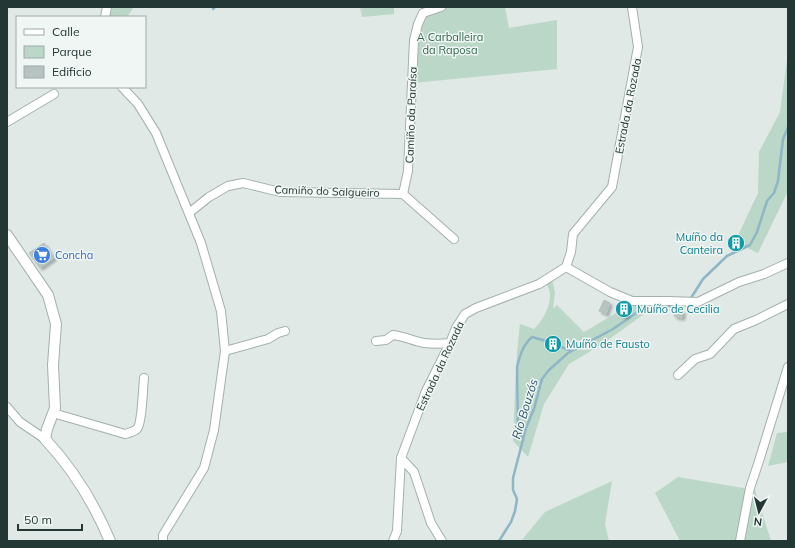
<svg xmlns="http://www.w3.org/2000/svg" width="795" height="548" font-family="Mulish,sans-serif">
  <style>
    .green { fill: #bbd7c7 }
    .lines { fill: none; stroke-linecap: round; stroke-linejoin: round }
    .stream { stroke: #8eb6c7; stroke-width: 2.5 }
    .building { fill: #b6c3c0; stroke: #b3c1be; filter: url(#shadow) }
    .minor-casing { stroke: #a4b0ad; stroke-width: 10 }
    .tertiary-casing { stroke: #a4b0ad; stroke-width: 12 }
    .minor { stroke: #fff; stroke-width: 8 }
    .tertiary { stroke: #fff; stroke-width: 10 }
    .labels { text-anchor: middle; stroke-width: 3; stroke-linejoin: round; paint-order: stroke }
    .park-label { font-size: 11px; fill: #326850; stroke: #f0f6f4 }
    .street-label { font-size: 11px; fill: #233735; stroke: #f0f6f4 }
    .culture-label { font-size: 11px; fill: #0d838f; stroke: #f0f6f4; text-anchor: start }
    .shop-label { font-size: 11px; fill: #366cbe; stroke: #f0f6f4; text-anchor: start }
    .water-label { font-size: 12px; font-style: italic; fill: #25546b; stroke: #f0f6f4 }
  </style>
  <defs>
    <filter id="shadow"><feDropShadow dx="2.5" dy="2.5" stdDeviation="1" flood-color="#0004"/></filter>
  </defs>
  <rect width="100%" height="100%" fill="#e0e9e6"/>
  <g class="green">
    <polygon points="113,7 134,7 127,17 109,17"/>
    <polygon points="360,7 394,7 394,14 362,17"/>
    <polygon points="441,7 505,7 509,28 557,20 557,69 413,83 414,40 423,13"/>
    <polygon points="788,52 788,186 787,193 758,253 735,242 758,193 759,152 780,112"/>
    <path d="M551 276 555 292 553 309 557 305 584 332 633 303 647 312 601 345 569 364 544 404 528 457 513 441C515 402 515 363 520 324L534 329C543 320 551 306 550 293 549 289 547 284 545 280Z"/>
    <polygon points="788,432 788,462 768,466 777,433"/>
    <polygon points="678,477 755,490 771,541 749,541 741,539 740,541 680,541 655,493"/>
    <polygon points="612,481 605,524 609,541 521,541 545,512"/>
  </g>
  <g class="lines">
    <g class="stream">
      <polyline points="213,9 215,7"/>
      <polyline points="691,298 703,279 727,256 750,245 757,232 767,201 774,193 778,181 783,139 788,127"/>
      <polyline points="557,345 571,351"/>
      <path d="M523 440 518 429 517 367C520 355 523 345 532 337L546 341"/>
      <polyline points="499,541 511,522 515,511 517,499 513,490 513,478 526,428 534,409 542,379 549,370 568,353 613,329 645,307 670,306"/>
    </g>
  </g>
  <g class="building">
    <polygon points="738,238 742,244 735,248 731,242"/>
    <polygon points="44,243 54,258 40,268 29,253"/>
    <polygon points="604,300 610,303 606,314 599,311"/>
    <polygon points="622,302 628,303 626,316 620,315"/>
    <polygon points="675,310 683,311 682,318 674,316"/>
    <polygon points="551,340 558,342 555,348 549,346"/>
  </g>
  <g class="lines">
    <defs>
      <g id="minor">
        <polyline points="105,17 107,7"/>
        <polyline points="122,87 138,104 156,133 201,243 221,311 225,351 214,430 204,468 163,535 163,541"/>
        <polyline points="7,122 54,94"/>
        <polyline points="403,194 408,171 414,40 418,24 423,13 441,7"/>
        <polyline points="403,194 454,239"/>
        <polyline points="189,213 209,197 228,186 243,183 280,192 403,194"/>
        <polyline points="566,267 610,292 632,301 668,301 698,302 739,282 764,274 788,263"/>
        <path d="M376 341 386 340 393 335C404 336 413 341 424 343 433 344 441 344 450 343"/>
        <polyline points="225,351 268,339 278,333 285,331"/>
        <polyline points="678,375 695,359 710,354 734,329 756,320 788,304"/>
        <polyline points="7,407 20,422 45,439"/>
        <path d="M53 413 125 434C129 433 133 432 137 429 142 424 143 387 144 378"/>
        <polyline points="401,458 414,472 431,523 442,541"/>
        <polyline points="393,541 397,531 401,458 426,391 450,343 456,328 465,314 476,308 539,284 566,267 571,252 573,234 612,187 638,47 632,7"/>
        <polyline points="740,541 750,488 759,461 788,367"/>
      </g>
      <path id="tertiary" d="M7 235 48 295 56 324 53 365 55 408 47 429 45 439C73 469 94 503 110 541"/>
    </defs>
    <use href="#minor" class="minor-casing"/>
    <use href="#tertiary" class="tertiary-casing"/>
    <use href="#minor" class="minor"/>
    <use href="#tertiary" class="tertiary"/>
  </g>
  <defs>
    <symbol id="building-disc" viewBox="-11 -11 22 22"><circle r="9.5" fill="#0f9aa8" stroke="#f0f6f4"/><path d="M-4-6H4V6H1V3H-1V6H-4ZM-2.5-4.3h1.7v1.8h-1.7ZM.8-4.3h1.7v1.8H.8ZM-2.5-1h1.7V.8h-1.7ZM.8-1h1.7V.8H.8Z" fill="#fff"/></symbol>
    <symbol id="supermarket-disc" viewBox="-11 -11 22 22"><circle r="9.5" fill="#3f7fe0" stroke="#f0f6f4"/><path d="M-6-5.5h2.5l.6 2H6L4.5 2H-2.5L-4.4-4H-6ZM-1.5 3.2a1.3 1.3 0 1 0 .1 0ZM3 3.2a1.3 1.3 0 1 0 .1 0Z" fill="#fff"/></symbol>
  </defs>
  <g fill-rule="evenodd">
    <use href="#building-disc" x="726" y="233" width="20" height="20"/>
    <use href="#supermarket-disc" x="32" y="245" width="20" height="20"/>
    <use href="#building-disc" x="614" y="299" width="20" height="20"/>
    <use href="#building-disc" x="543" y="334" width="20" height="20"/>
  </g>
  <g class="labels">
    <g class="park-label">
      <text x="450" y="41">A Carballeira<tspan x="450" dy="13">da Raposa</tspan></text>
    </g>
    <g class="street-label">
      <text transform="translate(628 106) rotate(-79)" y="4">Estrada da Rozada</text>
      <text transform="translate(411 115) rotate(-88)" y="4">Camiño da Paraísa</text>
      <text transform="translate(327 191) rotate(2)" y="4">Camiño do Salgueiro</text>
      <text transform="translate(440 366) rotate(-65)" y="4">Estrada da Rozada</text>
    </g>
    <g class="culture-label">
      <text x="723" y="241" text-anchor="end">Muíño da<tspan x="723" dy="13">Canteira</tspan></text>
      <text x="637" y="313">Muíño de Cecilia</text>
      <text x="566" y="348">Muíño de Fausto</text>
    </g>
    <g class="shop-label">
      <text x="55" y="259">Concha</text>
    </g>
    <g class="water-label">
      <text transform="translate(525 409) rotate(-73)" y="4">Río Bouzós</text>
    </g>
  </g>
  <rect width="795" height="548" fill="none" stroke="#233735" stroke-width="16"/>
  <rect x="16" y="16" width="130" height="72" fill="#f0f6f4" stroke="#9eaaa8"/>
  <rect x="24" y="29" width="20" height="6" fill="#ffffff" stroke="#9eaaa8"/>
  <text x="52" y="36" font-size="12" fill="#233735">Calle</text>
  <rect x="24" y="46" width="20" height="12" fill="#bbd7c7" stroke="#9eaaa8"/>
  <text x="52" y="56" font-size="12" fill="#233735">Parque</text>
  <rect x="24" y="66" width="20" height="12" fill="#b6c3c0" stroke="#9eaaa8"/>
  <text x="52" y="76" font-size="12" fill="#233735">Edificio</text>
  <g transform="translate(759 512) rotate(187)" stroke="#f0f6f4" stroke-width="3" paint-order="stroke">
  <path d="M0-3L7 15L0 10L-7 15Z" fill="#233735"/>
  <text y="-6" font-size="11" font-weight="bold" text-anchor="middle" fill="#233735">N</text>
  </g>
  <path d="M18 524v6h64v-6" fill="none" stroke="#233735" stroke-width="2"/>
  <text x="24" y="524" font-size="12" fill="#233735" stroke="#f0f6f4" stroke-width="3" paint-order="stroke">50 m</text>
</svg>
